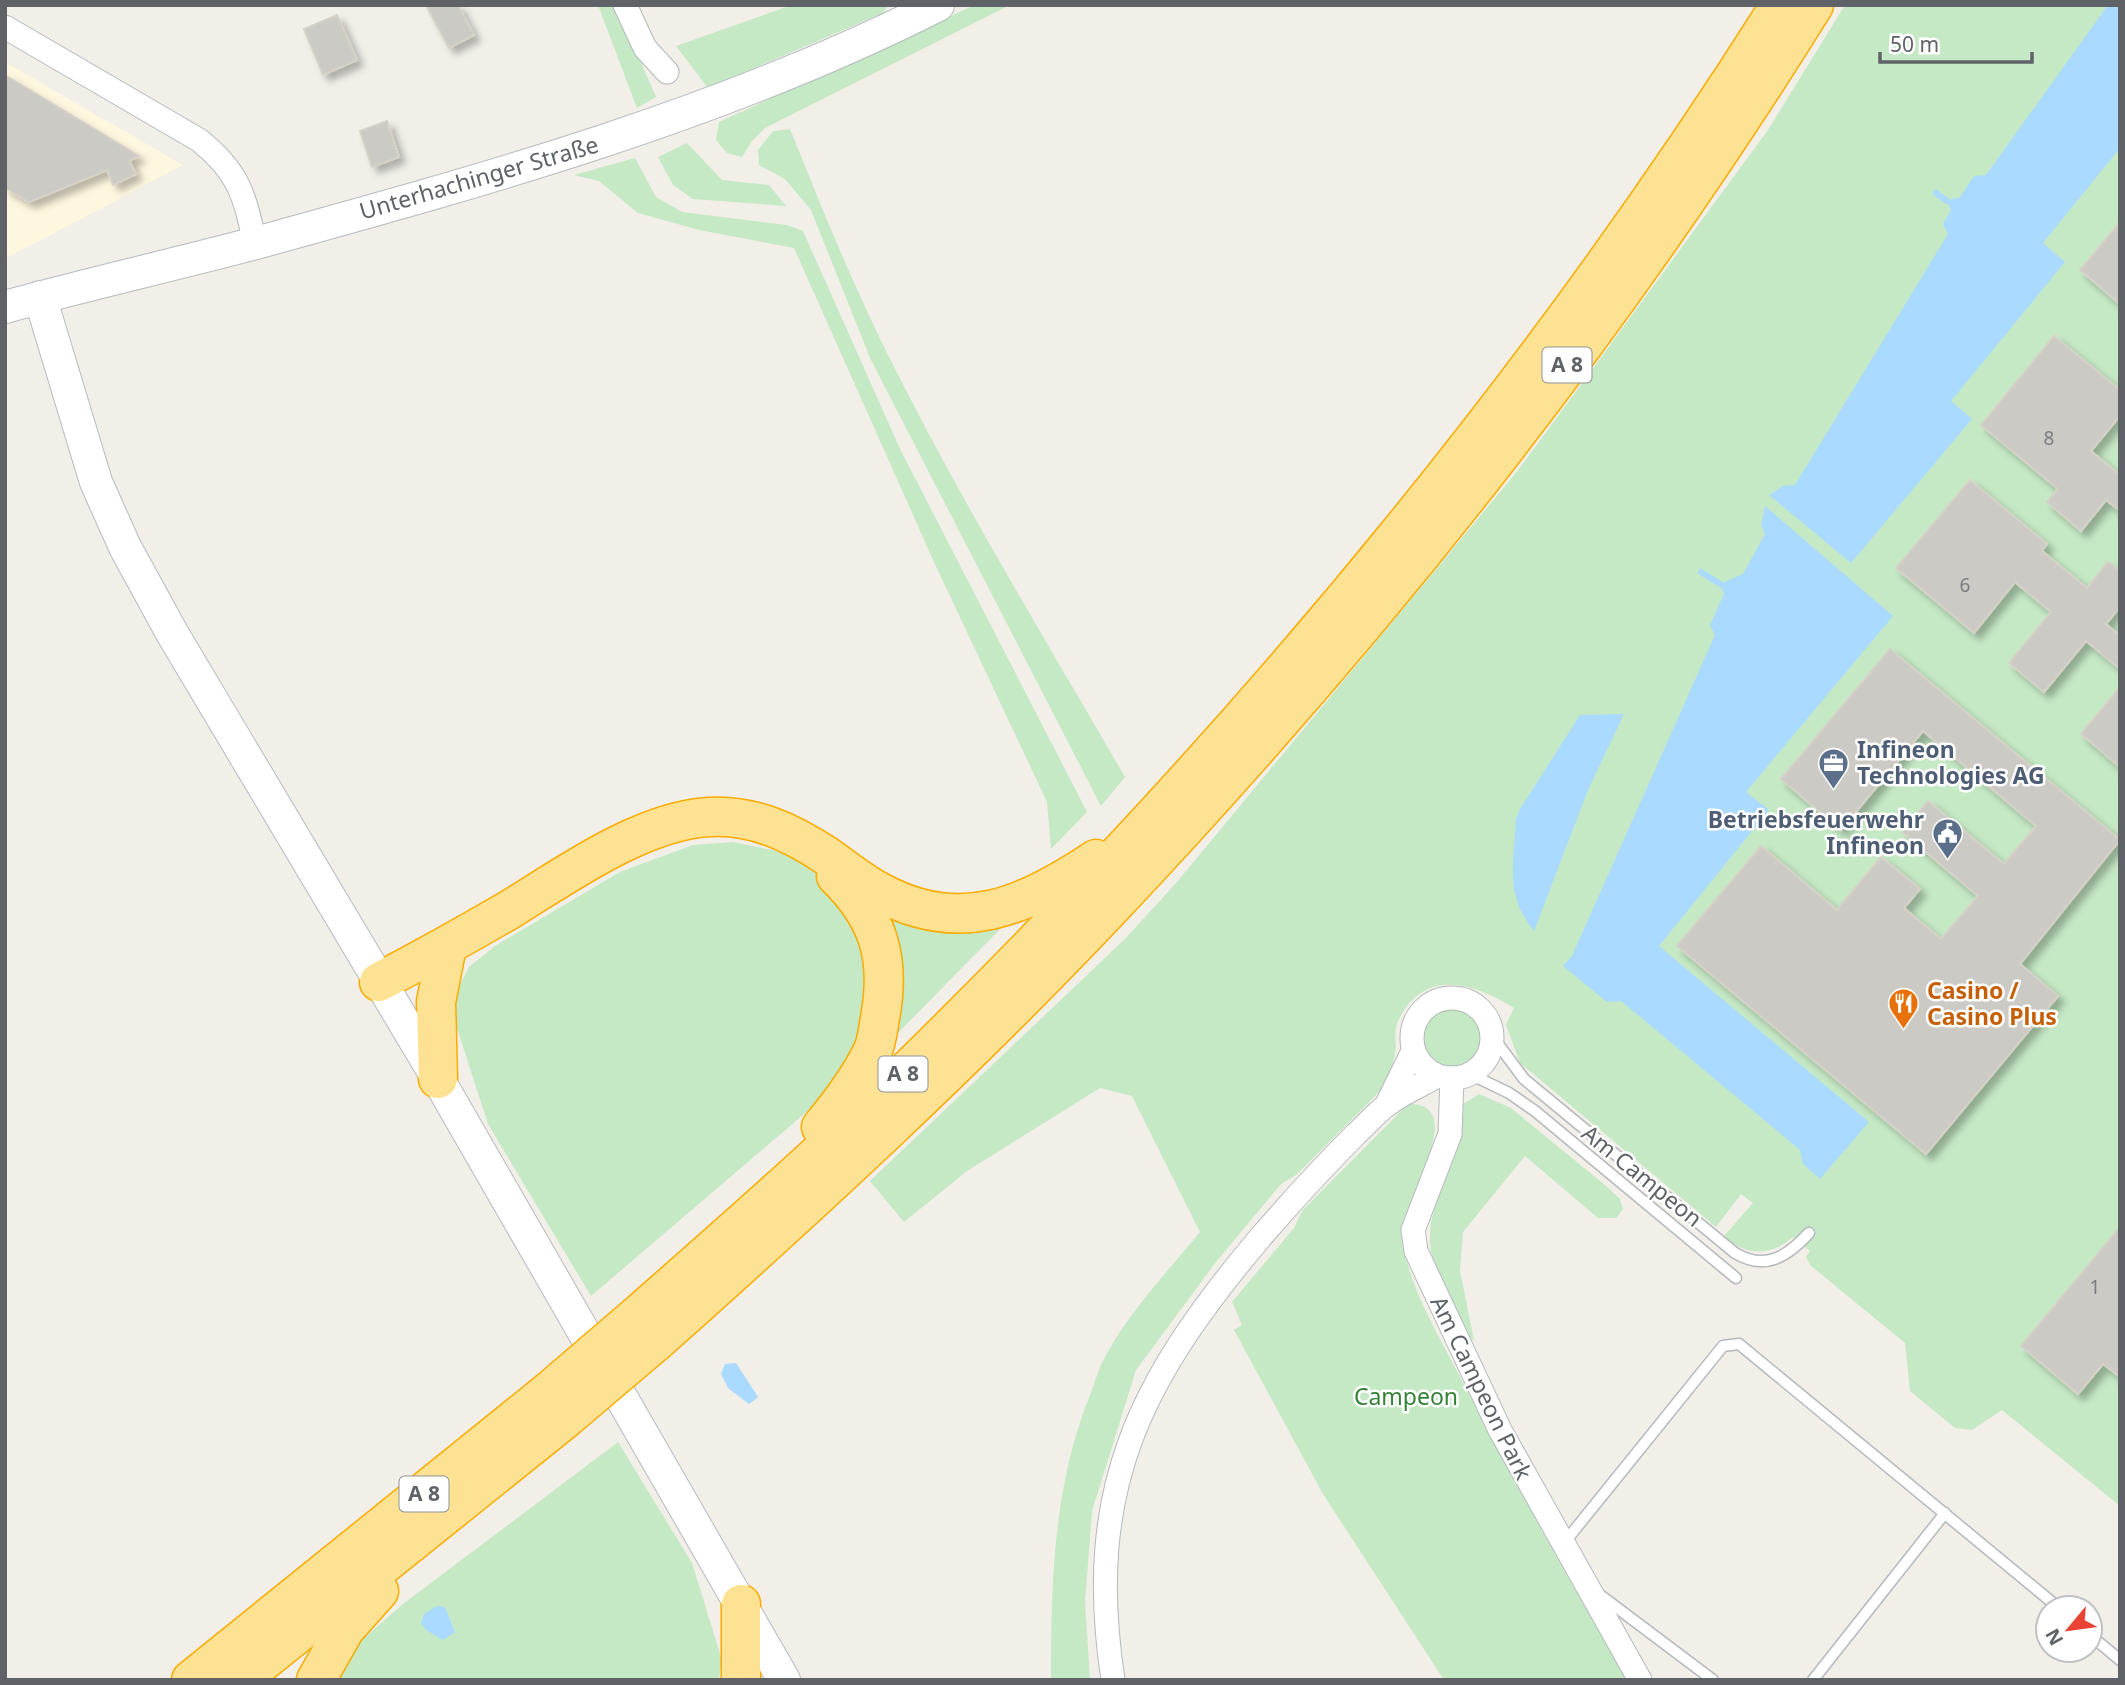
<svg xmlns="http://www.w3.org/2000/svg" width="2125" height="1685" font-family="'Noto Sans',sans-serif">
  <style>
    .commercial { fill: #fef7e0 }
    .green { fill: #c5e8c5 }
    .water { fill: #aadaff }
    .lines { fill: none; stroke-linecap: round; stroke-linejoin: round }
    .stream { stroke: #aadaff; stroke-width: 6 }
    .building { fill: #cccac5; stroke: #d6d1c6; stroke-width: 2; filter: url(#shadow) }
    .service-casing { stroke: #b5b8bc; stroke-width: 13 }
    .minor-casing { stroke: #b5b8bc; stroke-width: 25 }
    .secondary-casing { stroke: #b6babf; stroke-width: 34 }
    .motorway-casing { stroke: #f9ab00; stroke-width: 41 }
    .service { stroke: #fff; stroke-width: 10 }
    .minor { stroke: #fff; stroke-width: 23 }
    .secondary { stroke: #fff; stroke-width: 32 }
    .motorway { stroke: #fde293; stroke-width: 38 }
    .motorway-bridge-casing { stroke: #f9ab00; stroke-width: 41; stroke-linecap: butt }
    .motorway-bridge { stroke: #fde293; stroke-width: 38 }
    .labels { text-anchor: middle; stroke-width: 5; stroke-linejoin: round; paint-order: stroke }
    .number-label { font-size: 19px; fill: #7a7d7f }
    .shield { fill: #fff; stroke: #8f9295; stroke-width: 2 }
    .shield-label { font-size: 21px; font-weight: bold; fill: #5f6368 }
    .street-label { font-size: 23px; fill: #5f6368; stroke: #fff }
    .service-label { font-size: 23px; font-weight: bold; fill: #4e5e75; stroke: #fff; text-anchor: start }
    .food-label { font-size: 23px; font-weight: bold; fill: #c56008; stroke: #fff; text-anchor: start }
    .park-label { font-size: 23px; fill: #348238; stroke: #fff }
  </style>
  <defs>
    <filter id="shadow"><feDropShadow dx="6" dy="6" stdDeviation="3.5" flood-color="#0004"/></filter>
  </defs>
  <rect width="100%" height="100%" fill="#f1efe8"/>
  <polygon class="commercial" points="5,62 183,165 5,259"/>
  <g class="green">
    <polygon points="598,5 616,5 656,97 637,108"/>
    <polygon points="792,5 888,5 883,13 708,88 676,46"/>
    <polygon points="975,5 1010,5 765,128 752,141 742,157 727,153 716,140 719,122"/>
    <path d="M1845 5H2120V1506L2002 1410 1972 1430 1955 1428 1910 1391 1905 1343 1810 1265 1806 1257 1810 1251 1793 1237C1771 1256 1746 1257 1724 1236L1753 1203 1741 1194 1716 1227 1520 1063 1506 1025 1514 1008C1474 983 1424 967 1398 1021 1393 1032 1397 1042 1395 1053 1393 1066 1388 1077 1382 1089L1296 1175 1281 1184 1216 1262 1136 1370 1092 1511 1085 1602 1090 1680H1051C1051 1582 1053 1488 1090 1395 1095 1382 1099 1367 1106 1355 1130 1311 1168 1271 1200 1232L1132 1096 1100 1088 967 1171 904 1222 870 1181 1125 939 1177 882 1519 469 1768 130Z"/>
    <path d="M790 129C821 206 852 283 889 357 961 501 1045 639 1125 777L1101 806 871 360 811 210 785 179 759 165 758 150 773 131Z"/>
    <polygon points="687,143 722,180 769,185 786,206 693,199 673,185 658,157"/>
    <polygon points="635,158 656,197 682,212 787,225 803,231 900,449 1087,812 1051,849 1047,802 934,562 794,248 699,230 638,213 599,181 574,175"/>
    <polygon points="733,842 777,851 795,858 820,876 849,909 870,976 861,1040 831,1091 591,1296 488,1124 454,1019 456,992 469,967 495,946 620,872 693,845"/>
    <polygon points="876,905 1006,923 891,1040"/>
    <circle cx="1452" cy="1039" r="32"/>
    <path d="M1479 1094 1511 1108 1605 1185 1620 1199 1623 1209 1616 1218H1598L1525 1156 1463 1232 1460 1271 1474 1340 1467 1338C1452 1307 1432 1276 1430 1241 1427 1197 1467 1156 1463 1104Z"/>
    <path d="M1408 1104C1472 1102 1401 1205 1401 1234 1402 1244 1405 1256 1408 1265 1418 1303 1447 1351 1465 1386 1515 1486 1571 1583 1627 1680H1444L1323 1494 1234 1330 1242 1325 1232 1302 1294 1228 1303 1210Z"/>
    <polygon points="618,1442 692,1563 722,1660 719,1680 336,1680 349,1651 403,1604"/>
  </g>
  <g class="water">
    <polygon points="2108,5 2120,5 2120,148 2043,243 2065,262 1951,401 1972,419 1851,563 1769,495 1783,486 1795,485 1948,234 1943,224 1951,210 1947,201 1960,197 1974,176 1986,175"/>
    <polygon points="1765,506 1893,616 1746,792 1769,810 1659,946 1869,1122 1820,1179 1803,1164 1800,1150 1621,1001 1607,1002 1563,966 1572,956 1715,635 1710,625 1724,594 1720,584 1743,574 1765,534 1761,525"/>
    <path d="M1624 714 1588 790 1534 931C1504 894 1514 864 1516 819L1520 809 1580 715Z"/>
    <polygon points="736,1363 758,1397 749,1404 728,1388 721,1374 725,1364"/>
    <polygon points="437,1606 445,1607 455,1632 443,1640 426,1630 421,1623 424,1614"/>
  </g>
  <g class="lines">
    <g class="stream">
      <polyline points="1936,193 1947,201"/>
      <polyline points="1701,572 1720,584"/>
    </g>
  </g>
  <g class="building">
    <polygon points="426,5 458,5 474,35 449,48"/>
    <polygon points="337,15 357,60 323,75 304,29"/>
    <polygon points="5,75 139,156 129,161 136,174 113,185 107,170 29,202 5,188"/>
    <polygon points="387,121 399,157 372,167 360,131"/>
    <polygon points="2120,222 2120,304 2080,270"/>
    <polygon points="2054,336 2120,390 2120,416 2091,451 2120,475 2120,511 2106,500 2081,531 2047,502 2058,489 1981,425"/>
    <polygon points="1970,480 2047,544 2042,551 2087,588 2108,562 2120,571 2120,607 2106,624 2120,636 2120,669 2086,641 2044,692 2009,663 2051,612 2015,582 1974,633 1896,568"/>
    <polygon points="1890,649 2120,840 2020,964 2058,996 1926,1154 1677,946 1761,846 1837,910 1881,857 1920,889 1904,908 1941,939 1978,896 1902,832 1928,801 2004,864 2036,826 1923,731 1841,830 1781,779"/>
    <polygon points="2120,687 2120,767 2081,734"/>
    <polygon points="2120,1227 2120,1377 2103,1364 2078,1394 2021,1346"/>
  </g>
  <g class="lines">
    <defs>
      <g id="service">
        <path d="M1492 1036 1524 1079 1735 1253C1765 1271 1787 1257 1809 1233"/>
        <polyline points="1470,1074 1509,1093 1535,1111 1736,1278"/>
        <polyline points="1564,1543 1723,1346 1739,1344 2059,1608"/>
        <polyline points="1600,1595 1713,1680"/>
        <polyline points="2090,1635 2120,1660"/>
        <polyline points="1813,1680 1945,1513"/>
      </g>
      <g id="minor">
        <polyline points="625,5 645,48 667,72"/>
        <path d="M5 27 199 140C239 172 244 194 255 243"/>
        <circle cx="1452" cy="1038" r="40"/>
        <polyline points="1452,1078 1450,1134 1413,1230 1416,1251 1500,1430 1640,1680"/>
        <polyline points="1387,1104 1413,1051"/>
        <path d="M1113 1680C1084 1489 1139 1382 1259 1239 1290 1203 1322 1168 1356 1134 1366 1125 1376 1113 1387 1105 1402 1093 1421 1086 1437 1076"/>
      </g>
      <g id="secondary">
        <polyline points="40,297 96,482 125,547 172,633 438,1079 784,1680"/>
        <path d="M5 307C88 284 173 265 256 243 488 179 723 114 938 5"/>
      </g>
      <g id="motorway">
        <path d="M379 982C423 959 466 935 509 910 566 875 641 821 709 817 753 814 792 833 827 856 844 868 861 882 880 892 960 936 1026 906 1096 859"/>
        <polyline points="438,1079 436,1002 447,946"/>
        <path d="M821 1127C841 1103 860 1078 873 1050 877 1041 878 1029 880 1018 891 959 879 918 836 876"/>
        <path d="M640 1313C743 1222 846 1132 943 1035 1257 723 1543 380 1780 5"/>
        <path d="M657 1341C812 1203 965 1062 1108 911 1371 633 1612 330 1814 5"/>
        <polyline points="191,1680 548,1392"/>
        <polyline points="240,1680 564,1420"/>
        <polyline points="316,1680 345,1629 379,1591"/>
        <polyline points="741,1680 741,1604"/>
      </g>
    </defs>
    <use href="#service" class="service-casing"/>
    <use href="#minor" class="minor-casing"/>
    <use href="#secondary" class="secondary-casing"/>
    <use href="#motorway" class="motorway-casing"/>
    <use href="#service" class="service"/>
    <use href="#minor" class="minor"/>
    <use href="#secondary" class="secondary"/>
    <use href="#motorway" class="motorway"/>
    <defs>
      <g id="motorway-bridge">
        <polyline points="548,1392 640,1313"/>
        <polyline points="564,1420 657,1341"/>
      </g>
    </defs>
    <use href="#motorway-bridge" class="motorway-bridge-casing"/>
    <use href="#motorway-bridge" class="motorway-bridge"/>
  </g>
  <defs>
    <symbol id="office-pin" viewBox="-11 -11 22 30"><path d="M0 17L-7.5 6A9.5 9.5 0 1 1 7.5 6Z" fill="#5c6f8a" stroke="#fff"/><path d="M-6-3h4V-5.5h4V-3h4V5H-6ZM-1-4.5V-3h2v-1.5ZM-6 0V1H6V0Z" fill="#fff"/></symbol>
    <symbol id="civic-pin" viewBox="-11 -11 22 30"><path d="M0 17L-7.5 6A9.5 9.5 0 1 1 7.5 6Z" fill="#5c6f8a" stroke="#fff"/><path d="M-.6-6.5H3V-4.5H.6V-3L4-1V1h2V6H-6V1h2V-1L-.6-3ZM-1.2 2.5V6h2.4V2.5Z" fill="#fff"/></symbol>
    <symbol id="restaurant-pin" viewBox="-11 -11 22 30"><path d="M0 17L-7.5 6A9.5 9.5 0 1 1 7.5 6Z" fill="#e8710a" stroke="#fff"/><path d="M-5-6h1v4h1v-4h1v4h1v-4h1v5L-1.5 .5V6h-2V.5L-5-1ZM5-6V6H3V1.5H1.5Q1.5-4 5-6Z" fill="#fff"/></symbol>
  </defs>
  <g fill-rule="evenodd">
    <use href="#office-pin" x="1816" y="746" width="35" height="47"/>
    <use href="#civic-pin" x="1930" y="816" width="35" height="47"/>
    <use href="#restaurant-pin" x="1886" y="986" width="35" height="47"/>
  </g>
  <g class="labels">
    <g class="number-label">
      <text x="2049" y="445">8</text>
      <text x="1965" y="592">6</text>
      <text x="2095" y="1294">1</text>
    </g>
    <g class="shield">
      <rect x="1542.5" y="347.5" width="49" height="35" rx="5"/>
      <rect x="878.5" y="1056.5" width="49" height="35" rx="5"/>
      <rect x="399.5" y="1476.5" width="49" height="35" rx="5"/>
    </g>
    <g class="shield-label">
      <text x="1567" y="372">A 8</text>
      <text x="903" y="1081">A 8</text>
      <text x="424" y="1501">A 8</text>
    </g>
    <g class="street-label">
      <text transform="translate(479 178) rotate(-16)" y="8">Unterhachinger Straße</text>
      <text transform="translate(1642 1176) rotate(39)" y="8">Am Campeon</text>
      <text transform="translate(1481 1388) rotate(64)" y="8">Am Campeon Park</text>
    </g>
    <g class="service-label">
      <text x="1857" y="758">Infineon<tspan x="1857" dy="26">Technologies AG</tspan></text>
      <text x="1924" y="828" text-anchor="end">Betriebsfeuerwehr<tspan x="1924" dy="26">Infineon</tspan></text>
    </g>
    <g class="food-label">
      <text x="1927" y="999">Casino /<tspan x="1927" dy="26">Casino Plus</tspan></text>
    </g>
    <g class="park-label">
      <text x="1406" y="1405">Campeon</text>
    </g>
  </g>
  <rect width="2125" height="1685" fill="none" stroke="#5f6368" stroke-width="14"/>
  <g transform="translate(2069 1629) rotate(241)"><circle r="33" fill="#ffffff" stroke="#bfc1c3" stroke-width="2"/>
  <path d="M0-5L12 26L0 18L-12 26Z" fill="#ea4335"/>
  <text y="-10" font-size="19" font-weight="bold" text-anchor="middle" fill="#5f6368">N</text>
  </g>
  <path d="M1880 52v10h152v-10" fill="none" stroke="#5f6368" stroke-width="3.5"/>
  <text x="1890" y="52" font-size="21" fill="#5f6368" stroke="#ffffff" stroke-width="5" paint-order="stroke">50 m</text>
</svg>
